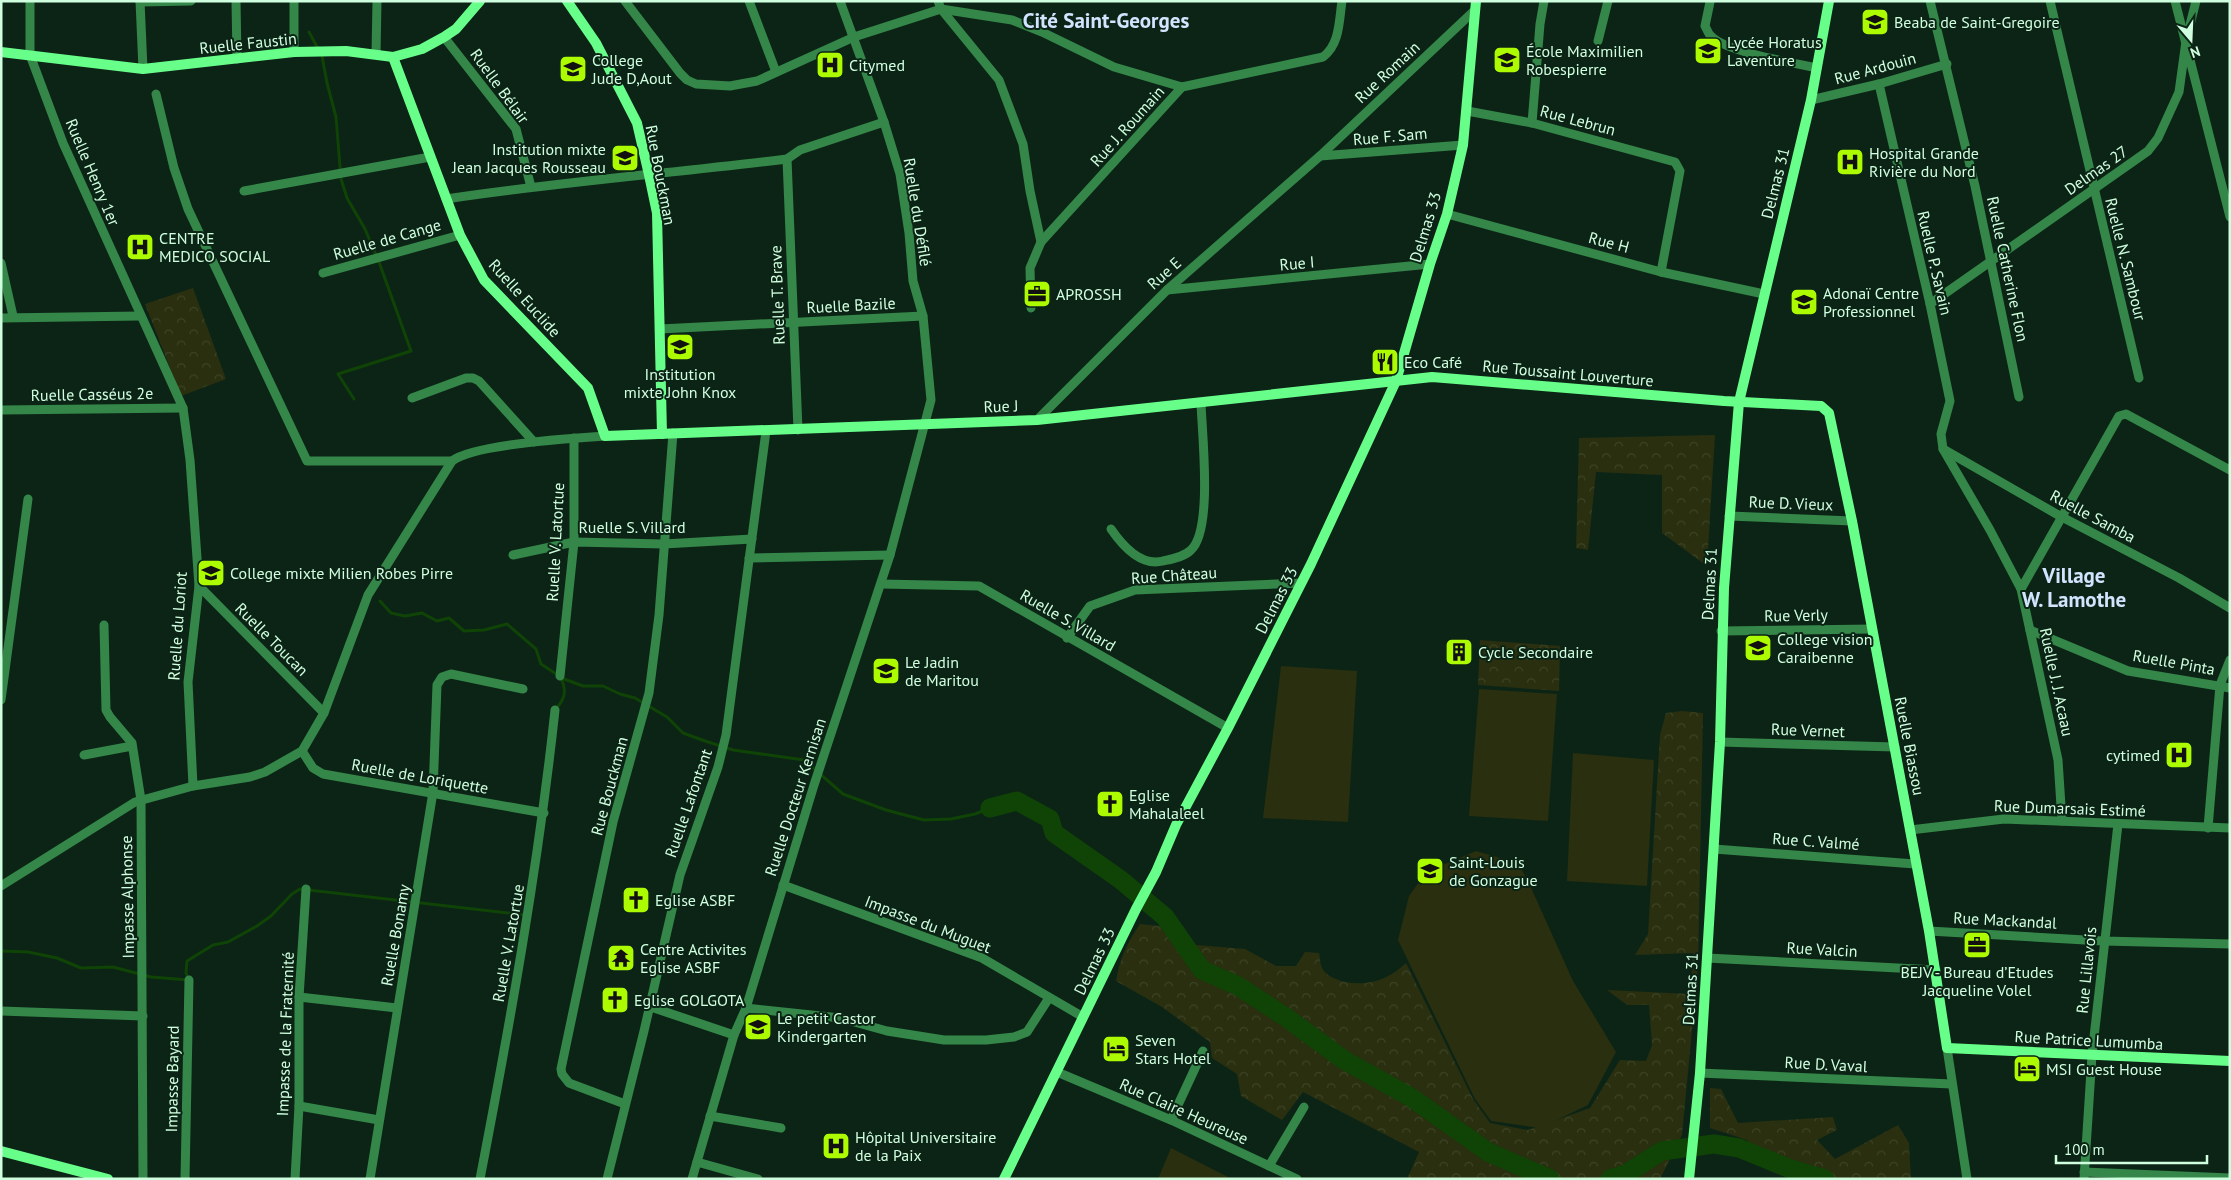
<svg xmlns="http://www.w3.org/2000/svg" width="2231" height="1180" font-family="'PT Sans',sans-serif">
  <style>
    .forest { fill: url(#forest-crowns) }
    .pitch { fill: #292f0f }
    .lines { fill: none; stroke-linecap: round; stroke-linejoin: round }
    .stream { stroke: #0f4406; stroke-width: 3 }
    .river { stroke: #0f4406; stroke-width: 19 }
    .street { stroke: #348748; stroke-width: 9 }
    .secondary { stroke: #67ff8a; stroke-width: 10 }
    .labels { text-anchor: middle; stroke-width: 4; stroke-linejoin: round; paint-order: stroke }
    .poi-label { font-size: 16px; fill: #d0ffdf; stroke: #0c2416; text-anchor: start }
    .street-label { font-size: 16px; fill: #d0ffdf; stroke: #0c2416 }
    .district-label { font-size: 21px; font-weight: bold; fill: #d2e5ff; stroke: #0c2416 }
  </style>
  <defs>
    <pattern id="forest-crowns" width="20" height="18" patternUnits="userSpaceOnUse" patternTransform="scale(1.25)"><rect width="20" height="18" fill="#292f0f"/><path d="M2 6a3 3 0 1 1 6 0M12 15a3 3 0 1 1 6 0" fill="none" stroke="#3d4426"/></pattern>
  </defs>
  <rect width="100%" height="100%" fill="#0c2416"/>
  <g class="forest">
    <polygon points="193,288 226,379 181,396 145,304"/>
    <polygon points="1715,435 1707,566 1662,533 1662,475 1596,472 1588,550 1576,548 1579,438"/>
    <polygon points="1480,640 1560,646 1559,691 1478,685"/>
    <path d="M1682 711 1703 713 1698 968 1682 1135 1660 1179H1407L1419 1152 1303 1092 1282 1120 1241 1096 1237 1074 1212 1058 1210 1042 1162 1007 1116 981C1120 958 1127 943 1140 924L1178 928 1196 945 1245 949 1276 966H1296L1305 952 1319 953C1320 957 1320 964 1322 968 1326 976 1337 980 1345 982 1369 986 1388 980 1406 963L1473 1099 1490 1123 1528 1130 1590 1108 1620 1060 1646 1061 1652 1045 1649 1005H1627L1607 990 1690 994 1693 953 1635 955 1648 934 1660 735 1666 713Z"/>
    <polygon points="1710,1088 1721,1089 1738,1123 1833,1117 1837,1130 1817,1140 1835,1159 1898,1125 1909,1143 1911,1179 1833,1179 1830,1176 1788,1166 1758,1154 1747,1140 1710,1128"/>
  </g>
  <g class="pitch">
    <polygon points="1281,666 1357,671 1348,822 1263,818"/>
    <polygon points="1479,689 1557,694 1548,821 1469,816"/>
    <polygon points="1573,753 1654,760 1647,886 1567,881"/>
    <polygon points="1476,851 1518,863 1528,881 1573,981 1616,1052 1588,1105 1540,1128 1491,1121 1475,1099 1398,940 1409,896 1419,882 1438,867"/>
    <polygon points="1171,1148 1232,1179 1158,1179"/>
  </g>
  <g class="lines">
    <g class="stream">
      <polyline points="309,32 322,56 327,83 336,117 341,179 347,198 365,229 379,262 411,351 338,374 354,399"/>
      <polyline points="380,601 391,613 405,616 422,613 437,621 449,618 464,631 484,630 507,624 536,649 541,664 564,679 583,686 603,686 620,694 635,698 667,717 683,733 705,741 733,750 804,760 843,794 886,810 924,820 951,819 975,814 990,808"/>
      <path d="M556 709C565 698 567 692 561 678"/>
      <polyline points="1,951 28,952 57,958 81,968 113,967 151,977 189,980 186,973 187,961 213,945 228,942 257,926 271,916 292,894 300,889 525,915"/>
    </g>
    <g class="river">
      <polyline points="990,808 1017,801 1050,819 1054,833 1121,880 1165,917 1202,970 1238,986 1287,1018 1344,1060 1412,1098 1488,1152 1550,1179"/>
      <polyline points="1610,1179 1624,1175 1662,1151 1714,1144 1739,1148 1788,1168 1825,1179"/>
    </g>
    <g class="street">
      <polyline points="30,1 30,55 63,143 183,408 190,460 199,586 188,682 193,786"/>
      <polyline points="140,1 143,69"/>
      <polyline points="236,1 237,59"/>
      <polyline points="294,1 294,52"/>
      <polyline points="625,1 680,73 687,80 696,84 730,86 757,81 854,37 941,9 1012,20 1042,32 1114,67 1182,87"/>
      <polyline points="749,1 776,72"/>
      <polyline points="938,1 941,9 999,80 1023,144 1030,191 1041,242"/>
      <polyline points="1930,1 1975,186 2019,397"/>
      <polyline points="2050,1 2139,378"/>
      <polyline points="2175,1 2230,217"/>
      <polyline points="140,2 191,1"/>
      <path d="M1710 2 1705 26C1707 29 1708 34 1711 36 1726 52 1794 63 1817 68"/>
      <polyline points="444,37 516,129 531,187"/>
      <polyline points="1598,41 1608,1"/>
      <polyline points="376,54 377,1"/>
      <polyline points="1879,84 1930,304 1950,401 1941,434 1943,449 1990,530 2021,589 2058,760 2062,821"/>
      <polyline points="156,94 174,168 188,209 307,461 452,461"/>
      <polyline points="1811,100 1879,84 1947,64"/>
      <polyline points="1467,111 1532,123 1675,162 1680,171 1661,272"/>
      <polyline points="1532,123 1540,24 1544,1"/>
      <polyline points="1320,156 1463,145"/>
      <polyline points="787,159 798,430"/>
      <polyline points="244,191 430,157"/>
      <path d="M446 199C559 182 673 173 787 159L800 150 884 122"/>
      <polyline points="1447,214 1661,272 1764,294"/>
      <polyline points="1,263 13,316"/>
      <polyline points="323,273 460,235"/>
      <polyline points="1167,290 1430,264"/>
      <polyline points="1930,304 2148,151 2158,138 2179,92 2186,41 2196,1"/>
      <path d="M1031 308 1030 268 1041 242 1182 87 1323 57C1340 44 1339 21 1342 1"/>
      <polyline points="1,318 140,316"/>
      <polyline points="660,329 923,316"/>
      <polyline points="412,398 466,378 473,378 479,381 534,442"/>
      <polyline points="1,410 183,408"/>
      <polyline points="1037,420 1167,290 1320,156 1475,10"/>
      <polyline points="1943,449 2060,516 2179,578 2230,608"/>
      <polyline points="1729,516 1852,521"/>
      <path d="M1111 529C1122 545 1140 567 1163 561 1172 559 1184 557 1191 550 1213 530 1202 434 1201 403"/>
      <polyline points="513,555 574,542 664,544 752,539"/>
      <polyline points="749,558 890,555"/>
      <polyline points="881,584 979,586 1228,728"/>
      <polyline points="199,586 324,713"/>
      <polyline points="2021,589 2119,416 2126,414 2230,470"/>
      <polyline points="104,625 106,710 110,717 132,743 141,800 143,1179"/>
      <polyline points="2030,630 2128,671 2230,688"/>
      <polyline points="1721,631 1872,629"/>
      <polyline points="1067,638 1090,606 1135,590 1301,583"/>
      <polyline points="560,676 574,542 574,438"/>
      <polyline points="1,700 28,499"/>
      <polyline points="1720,742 1895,747"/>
      <polyline points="302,751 313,768 323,774 544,813"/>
      <polyline points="84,755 132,746"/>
      <polyline points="2208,828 2220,685 2230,660"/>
      <polyline points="1910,830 2004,819 2230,828"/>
      <polyline points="1714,849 1915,864"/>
      <polyline points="783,885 982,958 1083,1017"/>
      <path d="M1 886 135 802 193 786 250 777 265 772 302 751 324 713 368 595 452 461C473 444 574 438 605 436"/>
      <polyline points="1929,931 2103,941 2230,944"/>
      <polyline points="1707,958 1936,970"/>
      <polyline points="299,997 397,1008"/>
      <polyline points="648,1006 734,1035"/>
      <polyline points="746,1008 840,1018 887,1031 944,1040 986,1040 1014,1037 1027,1032 1049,998"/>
      <polyline points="1,1011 143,1016"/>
      <polyline points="1947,1048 1967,1179"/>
      <polyline points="1057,1072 1171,1120 1297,1179"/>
      <polyline points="1700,1073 1952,1084"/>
      <polyline points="625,1104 569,1083 562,1074 561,1069 613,822 649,693 659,615 673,433"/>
      <polyline points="299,1106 379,1120"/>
      <polyline points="710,1116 781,1128"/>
      <polyline points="1171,1120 1203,1051"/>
      <polyline points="697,1162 758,1179"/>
      <polyline points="1269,1166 1304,1107"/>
      <polyline points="2084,1172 2230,1178"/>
      <polyline points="185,1179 189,980"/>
      <polyline points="295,1179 299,1106 299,997 306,889"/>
      <polyline points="370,1179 433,792 437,685 442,677 451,674 523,689"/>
      <path d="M480 1179C510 1023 538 868 555 710"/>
      <polyline points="607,1179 644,1031 680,875 718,767 726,735 766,431"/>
      <polyline points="692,1179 734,1035 746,1008 814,785 890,555 931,400 923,316 913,281 909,233 900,174 884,122 840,1"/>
      <polyline points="2084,1179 2092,1055 2118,824"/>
    </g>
    <g class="secondary">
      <polyline points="567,1 596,43 637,123 649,175 657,213 662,434"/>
      <polyline points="1,52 143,69 294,52 346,51 393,57 422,49 444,37 456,29 480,1"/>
      <polyline points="393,57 460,235 484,280 588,388 605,436 1037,420 1432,377 1724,401 1821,406 1829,413 1852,521 1929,931 1947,1048 2230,1061"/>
      <polyline points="1,1151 108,1179"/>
      <polyline points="1004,1179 1136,909 1156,872 1176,825 1228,728 1311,564 1396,381 1430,264 1447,214 1463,145 1476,1"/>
      <polyline points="1689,1179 1700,1073 1720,742 1724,588 1739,402 1811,100 1829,1"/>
    </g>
  </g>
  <defs>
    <symbol id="school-square" viewBox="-11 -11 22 22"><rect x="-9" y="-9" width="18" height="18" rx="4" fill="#adfb00" stroke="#0c2416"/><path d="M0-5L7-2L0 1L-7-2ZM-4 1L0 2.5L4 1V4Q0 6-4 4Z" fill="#111"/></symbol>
    <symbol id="hospital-square" viewBox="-11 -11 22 22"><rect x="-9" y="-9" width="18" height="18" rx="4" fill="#adfb00" stroke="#0c2416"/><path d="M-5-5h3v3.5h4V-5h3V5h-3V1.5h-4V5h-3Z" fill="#111"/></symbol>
    <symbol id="office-square" viewBox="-11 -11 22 22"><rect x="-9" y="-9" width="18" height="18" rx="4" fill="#adfb00" stroke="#0c2416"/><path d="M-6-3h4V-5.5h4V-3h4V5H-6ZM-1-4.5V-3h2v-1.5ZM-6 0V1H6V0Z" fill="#111"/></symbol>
    <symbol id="university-square" viewBox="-11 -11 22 22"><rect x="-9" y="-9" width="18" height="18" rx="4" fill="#adfb00" stroke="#0c2416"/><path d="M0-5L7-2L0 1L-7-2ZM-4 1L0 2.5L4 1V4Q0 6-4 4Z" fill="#111"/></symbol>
    <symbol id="restaurant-square" viewBox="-11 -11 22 22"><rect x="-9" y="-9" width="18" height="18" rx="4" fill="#adfb00" stroke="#0c2416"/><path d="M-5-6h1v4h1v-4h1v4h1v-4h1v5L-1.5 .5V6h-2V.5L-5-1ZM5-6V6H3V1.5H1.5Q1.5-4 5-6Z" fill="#111"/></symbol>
    <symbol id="building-square" viewBox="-11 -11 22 22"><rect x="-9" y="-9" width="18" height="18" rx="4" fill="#adfb00" stroke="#0c2416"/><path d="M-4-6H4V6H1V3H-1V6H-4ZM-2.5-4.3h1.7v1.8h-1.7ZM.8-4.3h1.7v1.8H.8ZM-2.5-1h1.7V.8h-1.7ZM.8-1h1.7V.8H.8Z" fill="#111"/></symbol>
    <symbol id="church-square" viewBox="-11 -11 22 22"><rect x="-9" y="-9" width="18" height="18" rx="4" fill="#adfb00" stroke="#0c2416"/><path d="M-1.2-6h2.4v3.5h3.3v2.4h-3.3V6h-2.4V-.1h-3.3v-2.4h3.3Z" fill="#111"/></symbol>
    <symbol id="temple-square" viewBox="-11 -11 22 22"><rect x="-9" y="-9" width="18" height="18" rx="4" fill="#adfb00" stroke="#0c2416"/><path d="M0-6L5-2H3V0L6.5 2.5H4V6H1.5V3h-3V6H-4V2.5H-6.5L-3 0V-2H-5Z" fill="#111"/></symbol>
    <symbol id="hotel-square" viewBox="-11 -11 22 22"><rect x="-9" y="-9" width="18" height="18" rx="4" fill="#adfb00" stroke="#0c2416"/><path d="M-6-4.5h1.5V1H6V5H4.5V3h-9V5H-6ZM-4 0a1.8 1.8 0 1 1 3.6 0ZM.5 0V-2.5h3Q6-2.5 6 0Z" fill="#111"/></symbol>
  </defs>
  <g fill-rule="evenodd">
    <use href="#school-square" x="1859" y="6" width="32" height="32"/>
    <use href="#school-square" x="1692" y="35" width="32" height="32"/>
    <use href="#school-square" x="1491" y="44" width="32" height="32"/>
    <use href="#hospital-square" x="814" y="49" width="32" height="32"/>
    <use href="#school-square" x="557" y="53" width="32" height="32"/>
    <use href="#school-square" x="609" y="142" width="32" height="32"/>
    <use href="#hospital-square" x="1834" y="146" width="32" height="32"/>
    <use href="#hospital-square" x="124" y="231" width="32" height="32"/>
    <use href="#office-square" x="1021" y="278" width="32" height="32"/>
    <use href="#university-square" x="1788" y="286" width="32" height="32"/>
    <use href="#school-square" x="664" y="331" width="32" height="32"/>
    <use href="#restaurant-square" x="1369" y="346" width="32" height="32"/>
    <use href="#school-square" x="195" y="557" width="32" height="32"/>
    <use href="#school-square" x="1742" y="632" width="32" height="32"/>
    <use href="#building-square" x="1443" y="636" width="32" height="32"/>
    <use href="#school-square" x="870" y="655" width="32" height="32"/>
    <use href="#hospital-square" x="2163" y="739" width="32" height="32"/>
    <use href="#church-square" x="1094" y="788" width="32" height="32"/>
    <use href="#school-square" x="1414" y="855" width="32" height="32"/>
    <use href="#church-square" x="620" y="884" width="32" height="32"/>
    <use href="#office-square" x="1961" y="929" width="32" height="32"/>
    <use href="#temple-square" x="605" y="942" width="32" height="32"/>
    <use href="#church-square" x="599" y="984" width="32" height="32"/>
    <use href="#school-square" x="742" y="1011" width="32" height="32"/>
    <use href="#hotel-square" x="1100" y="1033" width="32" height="32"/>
    <use href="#hotel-square" x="2011" y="1053" width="32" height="32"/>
    <use href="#hospital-square" x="820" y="1130" width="32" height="32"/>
  </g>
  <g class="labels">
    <g class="poi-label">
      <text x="1894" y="28">Beaba de Saint-Gregoire</text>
      <text x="1727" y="48">Lycée Horatus<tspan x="1727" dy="18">Laventure</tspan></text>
      <text x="1526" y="57">École Maximilien<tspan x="1526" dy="18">Robespierre</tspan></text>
      <text x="592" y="66">College<tspan x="592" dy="18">Jude D,Aout</tspan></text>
      <text x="849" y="71">Citymed</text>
      <text x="606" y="155" text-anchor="end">Institution mixte<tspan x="606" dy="18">Jean Jacques Rousseau</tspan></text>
      <text x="1869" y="159">Hospital Grande<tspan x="1869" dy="18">Rivière du Nord</tspan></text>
      <text x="159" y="244">CENTRE<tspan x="159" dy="18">MEDICO SOCIAL</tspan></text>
      <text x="1823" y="299">Adonaï Centre<tspan x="1823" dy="18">Professionnel</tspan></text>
      <text x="1056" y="300">APROSSH</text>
      <text x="1404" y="368">Eco Café</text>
      <text x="680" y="380" text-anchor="middle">Institution<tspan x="680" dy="18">mixte John Knox</tspan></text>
      <text x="230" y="579">College mixte Milien Robes Pirre</text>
      <text x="1777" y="645">College vision<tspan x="1777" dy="18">Caraibenne</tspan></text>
      <text x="1478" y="658">Cycle Secondaire</text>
      <text x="905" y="668">Le Jadin<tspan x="905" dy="18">de Maritou</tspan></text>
      <text x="2160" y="761" text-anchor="end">cytimed</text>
      <text x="1129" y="801">Eglise<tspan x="1129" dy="18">Mahalaleel</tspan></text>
      <text x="1449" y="868">Saint-Louis<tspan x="1449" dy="18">de Gonzague</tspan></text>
      <text x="655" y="906">Eglise ASBF</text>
      <text x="640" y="955">Centre Activites<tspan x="640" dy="18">Eglise ASBF</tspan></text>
      <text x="1977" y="978" text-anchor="middle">BEJV - Bureau d’Etudes<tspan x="1977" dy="18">Jacqueline Volel</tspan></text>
      <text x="634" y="1006">Eglise GOLGOTA</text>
      <text x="777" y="1024">Le petit Castor<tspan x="777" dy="18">Kindergarten</tspan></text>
      <text x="1135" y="1046">Seven<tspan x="1135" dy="18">Stars Hotel</tspan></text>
      <text x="2046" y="1075">MSI Guest House</text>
      <text x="855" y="1143">Hôpital Universitaire<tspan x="855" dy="18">de la Paix</tspan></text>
    </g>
    <g class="street-label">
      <text transform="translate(248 43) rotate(-6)" y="6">Ruelle Faustin</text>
      <text transform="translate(1875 68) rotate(-15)" y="6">Rue Ardouin</text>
      <text transform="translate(1387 72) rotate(-43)" y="6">Rue Romain</text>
      <text transform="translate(500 86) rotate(54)" y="6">Ruelle Bélair</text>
      <text transform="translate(1578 120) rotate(15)" y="6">Rue Lebrun</text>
      <text transform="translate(1127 126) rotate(-48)" y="6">Rue J. Roumain</text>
      <text transform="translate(1390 136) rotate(-5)" y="6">Rue F. Sam</text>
      <text transform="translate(2096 170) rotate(-35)" y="6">Delmas 27</text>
      <text transform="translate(93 172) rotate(67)" y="6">Ruelle Henry 1er</text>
      <text transform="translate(661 175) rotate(79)" y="6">Rue Bouckman</text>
      <text transform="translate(1775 183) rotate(-76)" y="6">Delmas 31</text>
      <text transform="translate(918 212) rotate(81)" y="6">Ruelle du Défilé</text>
      <text transform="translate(1425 227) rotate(-73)" y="6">Delmas 33</text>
      <text transform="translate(387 239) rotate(-16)" y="6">Ruelle de Cange</text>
      <text transform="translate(1609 242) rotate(15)" y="6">Rue H</text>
      <text transform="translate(2126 259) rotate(76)" y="6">Ruelle N. Sambour</text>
      <text transform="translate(1297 263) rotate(-5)" y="6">Rue I</text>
      <text transform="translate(1935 263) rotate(77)" y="6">Ruelle P. Savain</text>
      <text transform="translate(2008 269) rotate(78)" y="6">Ruelle Catherine Flon</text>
      <text transform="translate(1164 273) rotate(-42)" y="6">Rue E</text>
      <text transform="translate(777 295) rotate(-92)" y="6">Ruelle T. Brave</text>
      <text transform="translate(525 298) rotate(48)" y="6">Ruelle Euclide</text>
      <text transform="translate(851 305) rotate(-3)" y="6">Ruelle Bazile</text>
      <text transform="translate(1568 373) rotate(5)" y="6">Rue Toussaint Louverture</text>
      <text transform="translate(92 394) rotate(-1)" y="6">Ruelle Casséus 2e</text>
      <text transform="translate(1001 406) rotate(-2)" y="6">Rue J</text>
      <text transform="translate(1791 503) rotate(2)" y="6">Rue D. Vieux</text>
      <text transform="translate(2093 516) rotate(28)" y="6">Ruelle Samba</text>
      <text x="632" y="533">Ruelle S. Villard</text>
      <text transform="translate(555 542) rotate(-87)" y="6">Ruelle V. Latortue</text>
      <text transform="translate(1174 575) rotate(-4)" y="6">Rue Château</text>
      <text transform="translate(1709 584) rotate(-87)" y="6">Delmas 31</text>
      <text transform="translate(1276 600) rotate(-63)" y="6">Delmas 33</text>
      <text transform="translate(1796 615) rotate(-1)" y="6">Rue Verly</text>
      <text transform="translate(1068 620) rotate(30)" y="6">Ruelle S. Villard</text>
      <text transform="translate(177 626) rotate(-86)" y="6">Ruelle du Loriot</text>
      <text transform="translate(272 639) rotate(45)" y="6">Ruelle Toucan</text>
      <text transform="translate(2174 662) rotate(10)" y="6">Ruelle Pinta</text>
      <text transform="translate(2057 682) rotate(78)" y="6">Ruelle J. J. Acaau</text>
      <text transform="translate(1808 730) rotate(2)" y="6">Rue Vernet</text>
      <text transform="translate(1910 746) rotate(79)" y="6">Ruelle Biassou</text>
      <text transform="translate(420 776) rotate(10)" y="6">Ruelle de Loriquette</text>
      <text transform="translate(609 786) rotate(-75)" y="6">Rue Bouckman</text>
      <text transform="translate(795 797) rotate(-72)" y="6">Ruelle Docteur Kernisan</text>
      <text transform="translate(688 803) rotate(-71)" y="6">Ruelle Lafontant</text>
      <text transform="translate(2070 808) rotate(2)" y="6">Rue Dumarsais Estimé</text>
      <text transform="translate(1816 841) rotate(4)" y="6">Rue C. Valmé</text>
      <text transform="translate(127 897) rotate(-91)" y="6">Impasse Alphonse</text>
      <text transform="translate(2005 920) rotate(3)" y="6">Rue Mackandal</text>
      <text transform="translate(928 924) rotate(21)" y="6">Impasse du Muguet</text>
      <text transform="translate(395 935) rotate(-80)" y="6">Ruelle Bonamy</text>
      <text transform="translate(508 943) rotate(-80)" y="6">Ruelle V. Latortue</text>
      <text transform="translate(1822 949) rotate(3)" y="6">Rue Valcin</text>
      <text transform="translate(1094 961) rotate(-64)" y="6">Delmas 33</text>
      <text transform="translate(2086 970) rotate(-84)" y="6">Rue Lillavois</text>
      <text transform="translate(1690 989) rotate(-87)" y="6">Delmas 31</text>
      <text transform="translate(285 1034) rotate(-88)" y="6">Impasse de la Fraternité</text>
      <text transform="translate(2089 1040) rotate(3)" y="6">Rue Patrice Lumumba</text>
      <text transform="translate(1826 1064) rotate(3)" y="6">Rue D. Vaval</text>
      <text transform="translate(172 1079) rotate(-89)" y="6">Impasse Bayard</text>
      <text transform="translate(1184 1111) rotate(24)" y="6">Rue Claire Heureuse</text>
    </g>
    <g class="district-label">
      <text x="1106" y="28">Cité Saint-Georges</text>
      <text x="2074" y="583">Village<tspan x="2074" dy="24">W. Lamothe</tspan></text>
    </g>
  </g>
  <rect width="2231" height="1180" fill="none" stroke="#d0ffdf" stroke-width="5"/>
  <g transform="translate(2191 40) rotate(161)" stroke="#0c2416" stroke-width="4" paint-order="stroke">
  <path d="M0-4L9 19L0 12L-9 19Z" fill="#d0ffdf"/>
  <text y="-8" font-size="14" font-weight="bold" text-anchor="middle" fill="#d0ffdf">N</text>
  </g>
  <path d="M2056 1155v8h151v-8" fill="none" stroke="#d0ffdf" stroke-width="2.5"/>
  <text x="2064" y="1155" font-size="15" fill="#d0ffdf" stroke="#0c2416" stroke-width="4" paint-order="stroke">100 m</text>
</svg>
